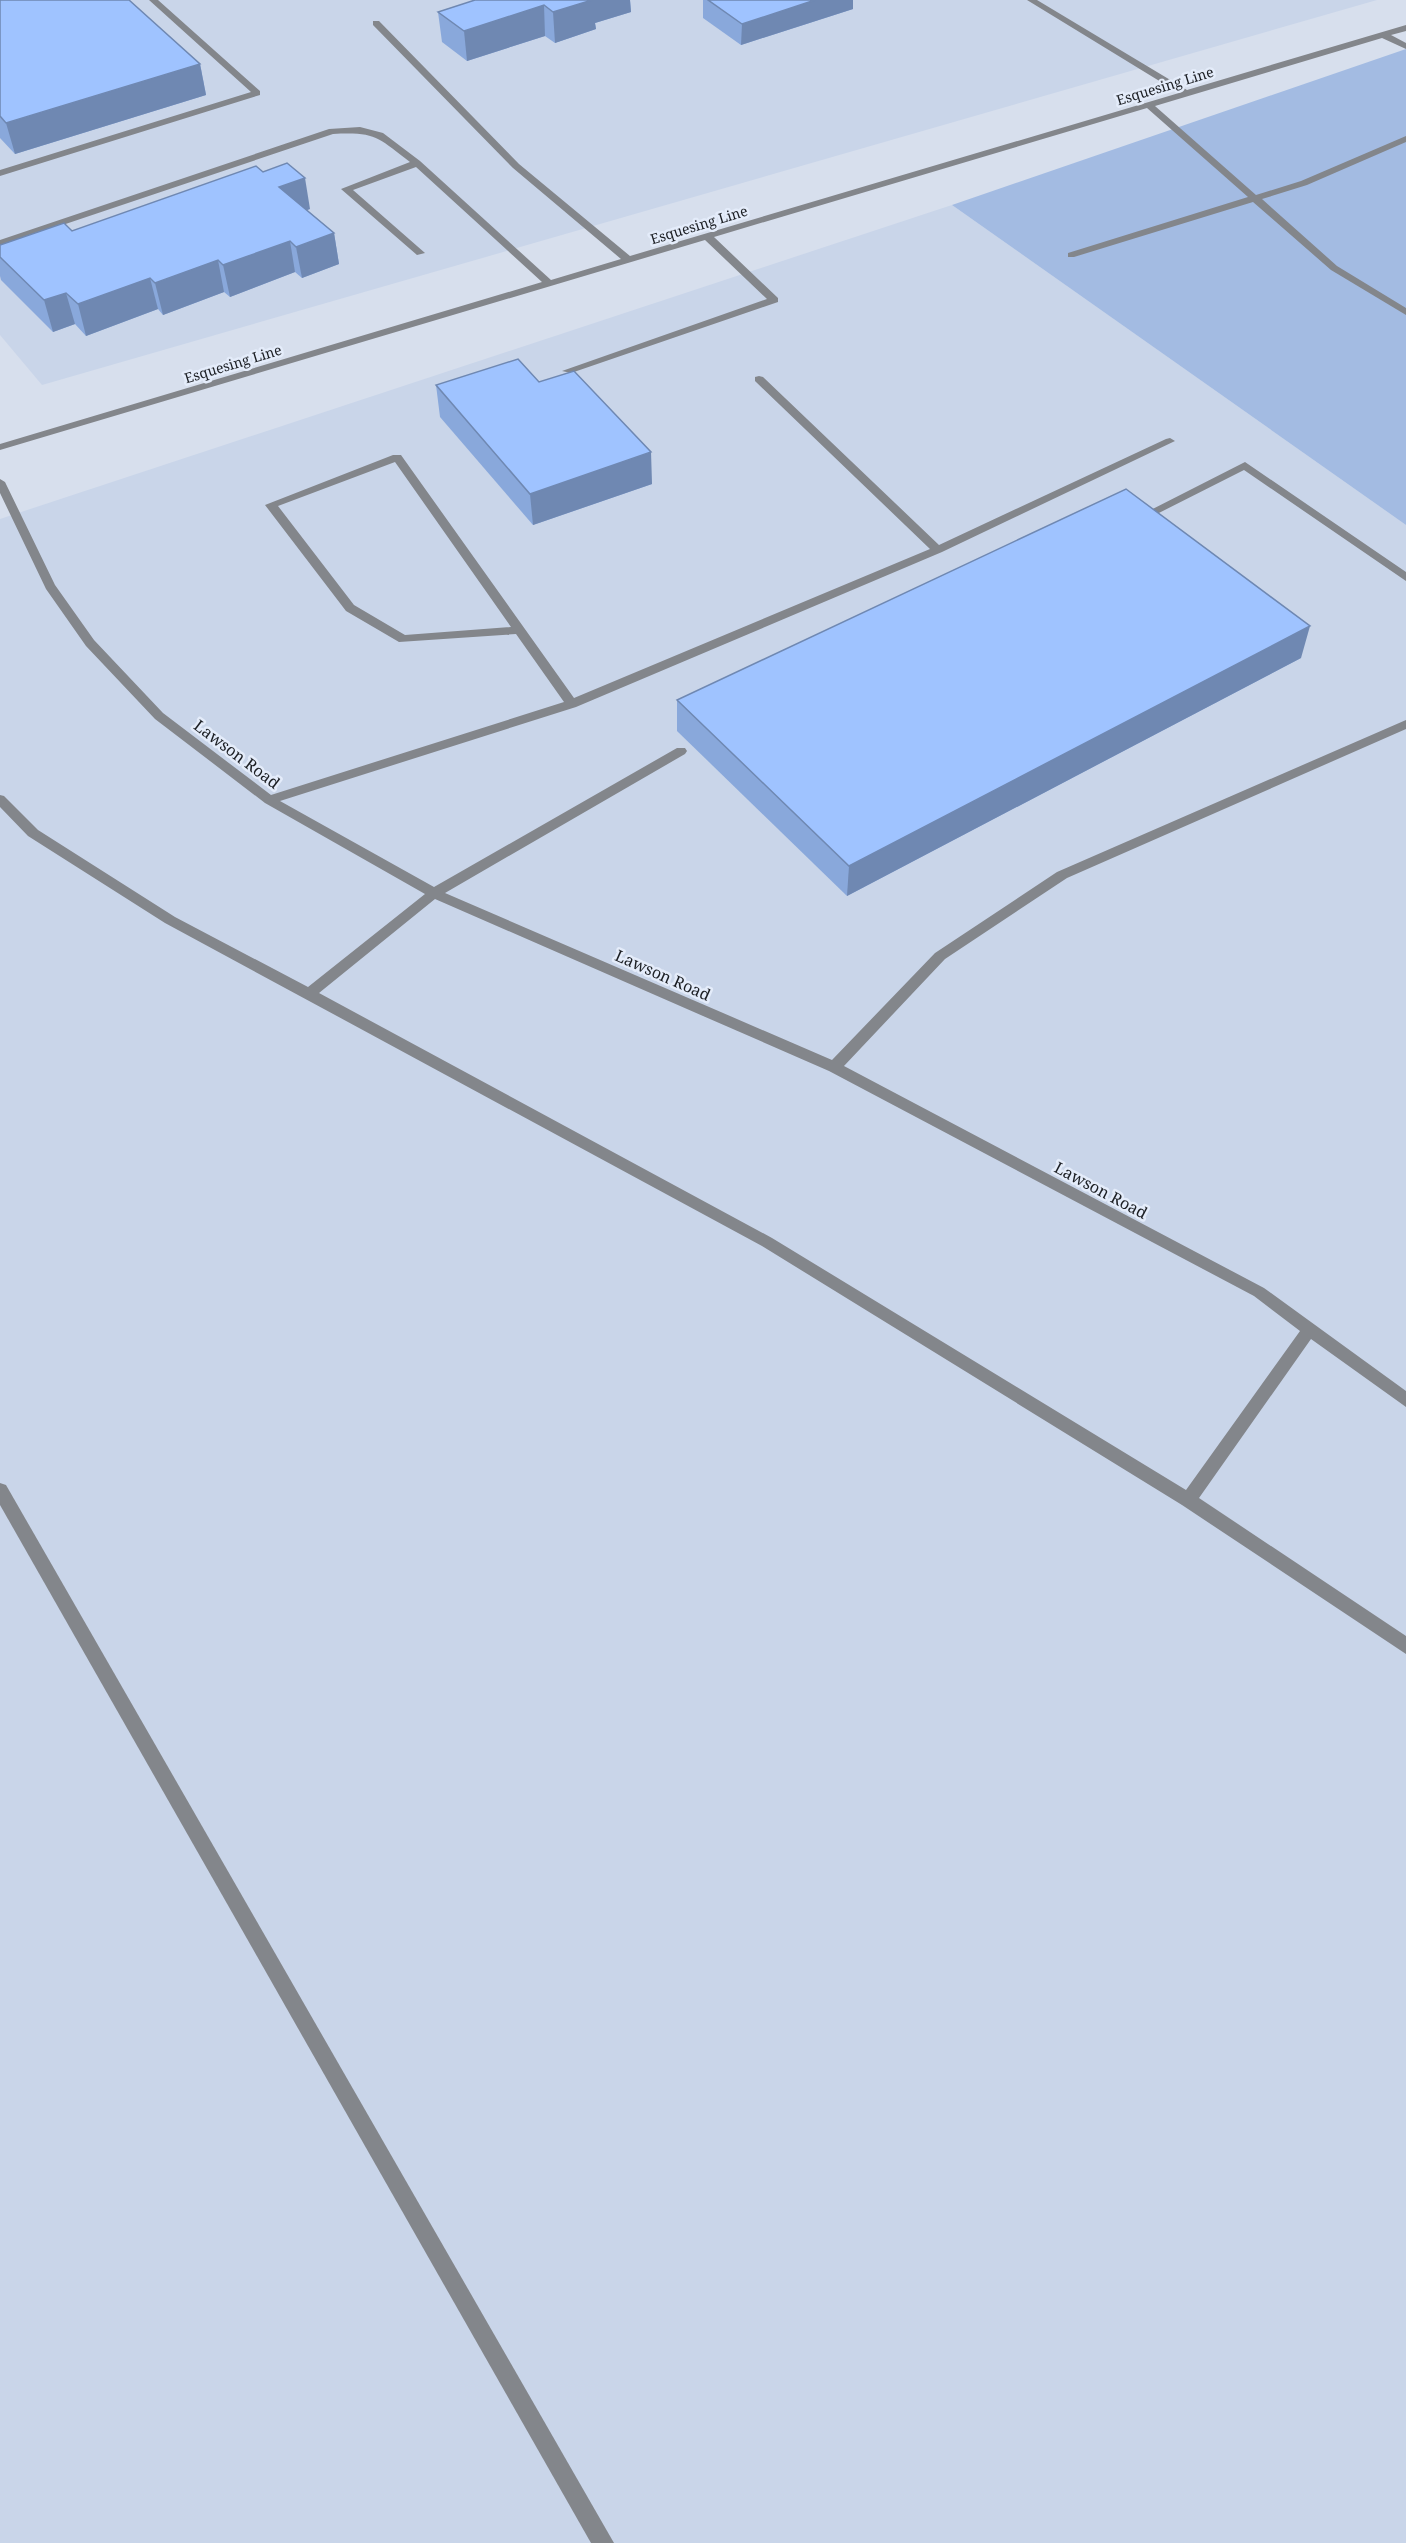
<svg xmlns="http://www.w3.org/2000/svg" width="1406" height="2543" font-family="'Noto Serif',serif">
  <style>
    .built { fill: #c9d5e9 }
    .green { fill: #a3bbe2 }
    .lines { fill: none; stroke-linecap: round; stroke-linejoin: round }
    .minor { fill: #83868b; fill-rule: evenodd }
    .wall { fill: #89a8db }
    .shaded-wall { fill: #6f88b2 }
    .building { fill: #9fc3ff; stroke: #6f88b2; stroke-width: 1.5 }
    .labels { text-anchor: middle; stroke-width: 5; stroke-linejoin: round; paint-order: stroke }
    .far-street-label { font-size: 14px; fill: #1b1e23; stroke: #e4ecfa }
    .street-label { font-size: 16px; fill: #1b1e23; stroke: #e4ecfa }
  </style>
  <rect width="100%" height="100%" fill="#d7dfed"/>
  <g class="built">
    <polygon points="0,0 1377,0 42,385 0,335"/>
    <polygon points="952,205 1406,525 1406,2543 0,2543 0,519"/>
  </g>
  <polygon class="green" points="1406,49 1406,525 952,205"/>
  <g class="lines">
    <g class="minor">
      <polygon points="149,0 158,0 260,91 260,95 0,176 0,170 251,92"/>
      <path d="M1027 0H1037L1187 90 1406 25V31L1391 35 1406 43V49L1382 38 1155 106 1256 195 1301 181 1406 136V142L1307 185 1262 199 1337 266 1406 308V315L1331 270 1253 202 1074 257H1068V253L1248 197 1147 108 714 237 778 298V302L571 373 562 371 767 299 705 240 0 450V444L542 282 416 167 353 190 425 253 417 255 341 189 410 162C377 137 376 132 333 134L0 246V240L329 129 360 127 383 133 420 161 551 280 621 259 513 168 373 25V21H379L519 164 630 256 1179 93Z"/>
      <path d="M759 376 763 377 939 545 1166 439 1170 438 1175 441 942 552 576 707 280 801 434 887 677 748H685L687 751 685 754 445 893 832 1060 935 953 1057 872 1406 720V729L1067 878 945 959 844 1066 1264 1288 1406 1391V1407L1311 1339 1199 1498 1406 1636V1654L1182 1505 762 1246 165 923 28 836 0 807V795L4 796 38 830 175 917 308 987 425 894 265 803 155 719 86 646 46 589 0 493V479L5 482 55 585 94 640 163 713 271 795 564 702 516 634 399 642 346 611 265 505 393 455H401L574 698 930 549 755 381V377ZM395 462 511 627 405 635 354 605 278 506ZM435 899 829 1071 1254 1296 1300 1331 1186 1490 772 1238 319 993Z"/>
      <polygon points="1245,462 1406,572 1406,581 1244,470 1143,521 1139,522 1133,519"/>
      <polygon points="0,1483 6,1485 614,2543 591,2543 0,1505"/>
    </g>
  </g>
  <g class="wall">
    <polygon points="0,0 200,64 206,95 15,154 0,138"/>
    <polygon points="475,0 630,0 631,12 595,23 596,29 555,43 545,36 467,61 442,42 438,12"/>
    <polygon points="703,0 853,0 853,9 741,45 703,18"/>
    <polygon points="310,209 307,210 334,233 339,264 302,278 295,272 230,297 224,292 163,315 158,309 86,336 75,324 53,332 1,280 0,276 0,245"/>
    <polygon points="539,382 652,484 533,525 440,417 436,385"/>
    <polygon points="1301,658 847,896 677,731 677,700"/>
  </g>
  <g class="shaded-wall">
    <polygon points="589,0 630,0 631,12 595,23 596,29 555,43 553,12"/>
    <polygon points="815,0 853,0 853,9 741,45 742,24"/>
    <polygon points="544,5 545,36 467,61 464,31"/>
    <polygon points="200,64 206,95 15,154 6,123"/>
    <polygon points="305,178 310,209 285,218 279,187"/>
    <polygon points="334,233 339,264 302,278 296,247"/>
    <polygon points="290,241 295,272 230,297 223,265"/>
    <polygon points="218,260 224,292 163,315 155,283"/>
    <polygon points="150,278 158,309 86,336 78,304"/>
    <polygon points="66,293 75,324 53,332 44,300"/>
    <polygon points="651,452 652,484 533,525 530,494"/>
    <polygon points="1310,626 1301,658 847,896 849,866"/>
  </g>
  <g class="building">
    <polygon points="0,0 129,0 200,64 6,123 0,116"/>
    <polygon points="475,0 592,0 553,12 544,5 464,31 438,12"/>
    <polygon points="708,0 815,0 742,24"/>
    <polygon points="287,163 305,178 279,187 334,233 296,247 290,241 223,265 218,260 155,283 150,278 78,304 66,293 44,300 0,257 0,245 64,223 72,231 256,166 263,172"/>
    <polygon points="518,359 539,382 574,371 651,452 530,494 436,385"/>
    <polygon points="1126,489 1310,626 849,866 677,700"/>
  </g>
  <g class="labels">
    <g class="far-street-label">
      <text transform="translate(1165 86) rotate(-17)" y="5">Esquesing Line</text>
      <text transform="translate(699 225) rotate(-17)" y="5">Esquesing Line</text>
      <text transform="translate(233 364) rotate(-17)" y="5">Esquesing Line</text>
    </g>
    <g class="street-label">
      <text transform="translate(237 754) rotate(37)" y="6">Lawson Road</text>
      <text transform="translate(663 975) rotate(24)" y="6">Lawson Road</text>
      <text transform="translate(1101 1190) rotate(28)" y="6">Lawson Road</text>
    </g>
  </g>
</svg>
